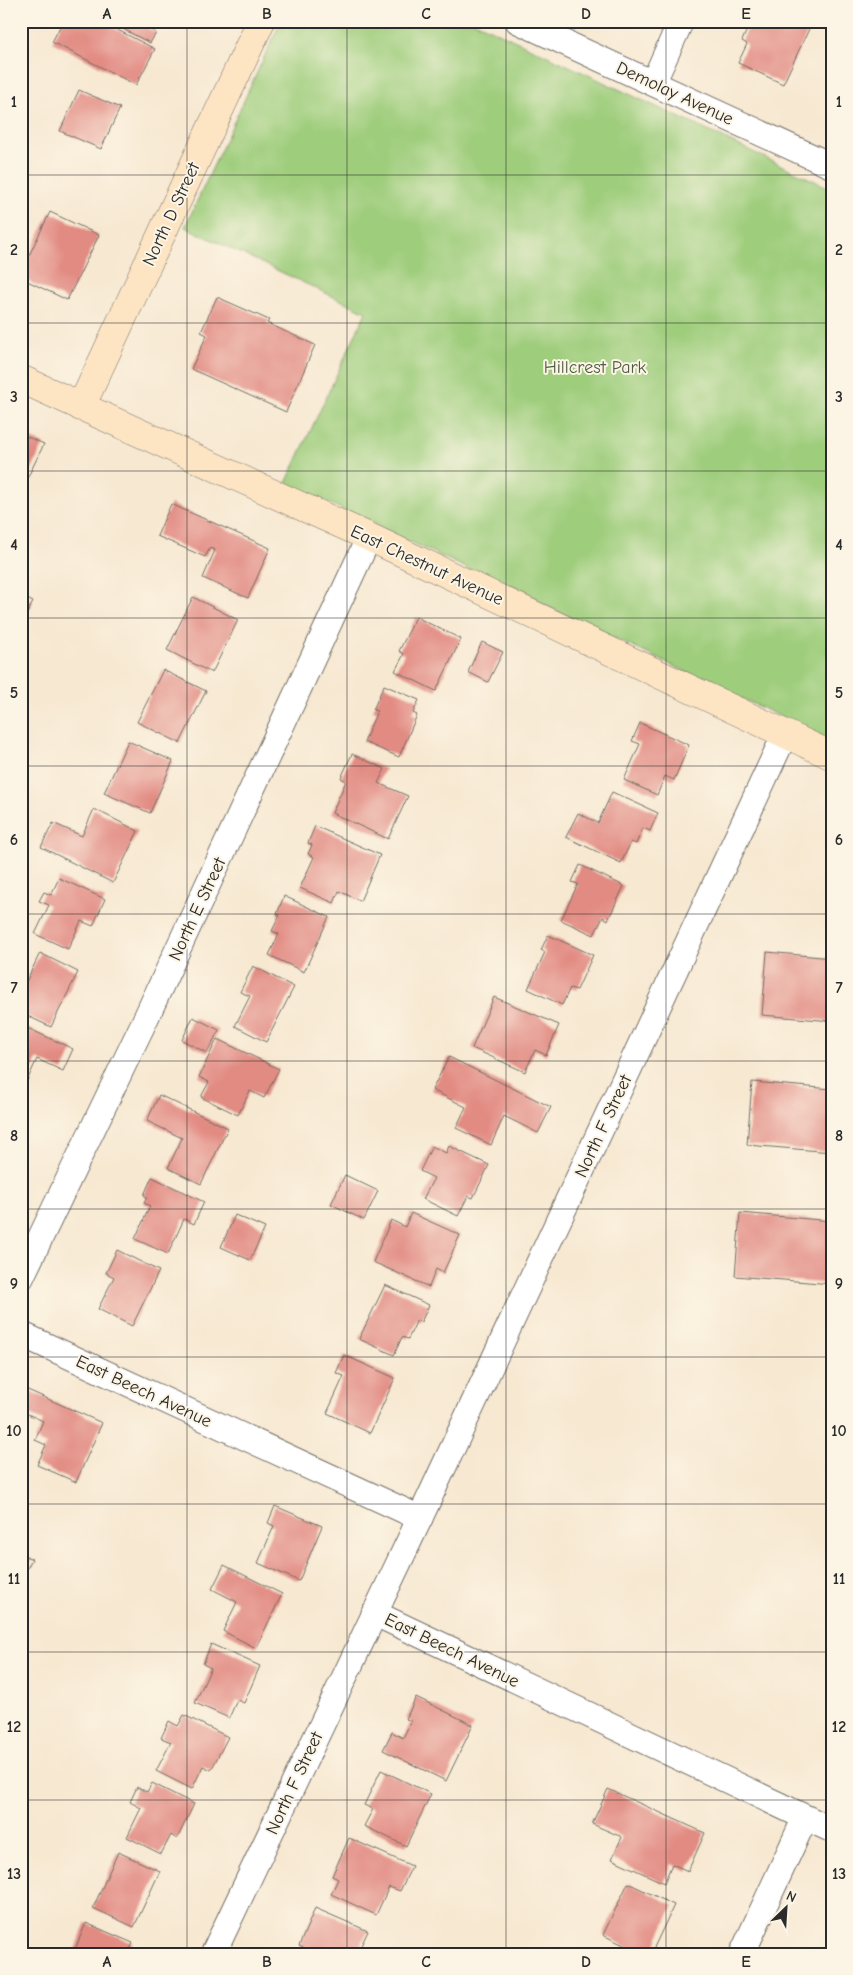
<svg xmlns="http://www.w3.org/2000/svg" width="853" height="1975" font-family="'Comic Neue',sans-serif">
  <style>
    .park { fill: #9ecd7b; stroke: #647c53 }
    .building { fill: #e28b83 }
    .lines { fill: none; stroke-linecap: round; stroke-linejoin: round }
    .street-casing { stroke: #726d65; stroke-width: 27 }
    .secondary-casing { stroke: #726d65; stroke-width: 29 }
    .street { stroke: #fff; stroke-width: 25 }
    .secondary { stroke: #fde5c4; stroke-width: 28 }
    .grid { fill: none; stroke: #2b2b2b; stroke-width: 1; stroke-opacity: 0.55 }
    .labels { text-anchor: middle; stroke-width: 4; stroke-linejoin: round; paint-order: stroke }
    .street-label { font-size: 18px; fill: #2b2b2b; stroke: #fcf5e5 }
    .park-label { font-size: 18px; fill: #4e5c43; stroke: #fcf5e5 }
    .neatline { fill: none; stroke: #2b2b2b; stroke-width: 2 }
    .grid-label { font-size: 16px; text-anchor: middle; font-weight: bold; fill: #2b2b2b }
  </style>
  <rect width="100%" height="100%" fill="#fcf5e5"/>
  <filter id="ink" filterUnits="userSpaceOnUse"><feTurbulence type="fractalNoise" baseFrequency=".02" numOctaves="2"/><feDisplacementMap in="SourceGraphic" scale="10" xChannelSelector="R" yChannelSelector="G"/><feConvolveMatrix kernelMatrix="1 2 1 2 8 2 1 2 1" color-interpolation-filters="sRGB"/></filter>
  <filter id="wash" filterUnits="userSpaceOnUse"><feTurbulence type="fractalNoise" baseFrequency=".0096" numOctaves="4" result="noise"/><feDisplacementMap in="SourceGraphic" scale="20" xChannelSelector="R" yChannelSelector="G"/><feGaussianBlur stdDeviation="1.12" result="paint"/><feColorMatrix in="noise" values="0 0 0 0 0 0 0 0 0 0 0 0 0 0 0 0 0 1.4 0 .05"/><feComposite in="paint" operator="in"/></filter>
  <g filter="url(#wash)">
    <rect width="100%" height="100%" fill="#f7e8d1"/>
    <polygon class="park" points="281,21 473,21 832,189 832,741 286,483 366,312 185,227"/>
    <g id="blocks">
      <g class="building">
        <polygon points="63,21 100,21 155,49 136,85 52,42"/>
        <polygon points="127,21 134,21 156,33 150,43 123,29"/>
        <polygon points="746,21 791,21 809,29 783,84 738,63 747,44 742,41 748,27 744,26"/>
        <polygon points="79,90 120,108 101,149 60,131"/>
        <polygon points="50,212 99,235 67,300 21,278 21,272"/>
        <polygon points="217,297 269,320 267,323 315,345 286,412 191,369 207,335 201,332"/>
        <polygon points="21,434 44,444 21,491"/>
        <polygon points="171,504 270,548 248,598 203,578 215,550 210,548 205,557 157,536"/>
        <polygon points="21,596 33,602 21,625"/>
        <polygon points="193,597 238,620 212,673 167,650"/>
        <polygon points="416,617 461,639 436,691 395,671 404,654 399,651"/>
        <polygon points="482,642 503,652 488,682 468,672"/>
        <polygon points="163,670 206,691 180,743 137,722"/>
        <polygon points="384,685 419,700 413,713 417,715 399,757 364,742 377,711 373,710"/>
        <polygon points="640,723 689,745 674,780 665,776 657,795 624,780 640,744 632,741"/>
        <polygon points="128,741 173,761 150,813 104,793"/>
        <polygon points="352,754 385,769 378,783 408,796 388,839 332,813 346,781 341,778"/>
        <polygon points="612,792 658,813 650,831 643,828 636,844 631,842 621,863 566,837 578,813 598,823"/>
        <polygon points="94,809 138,831 113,883 41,847 53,823 82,836"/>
        <polygon points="315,826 380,855 360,901 339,891 334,903 300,888 314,857 308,854 312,845 308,843"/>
        <polygon points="580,865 624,886 608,920 603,917 594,935 561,920 578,884 572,882"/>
        <polygon points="59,878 105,899 93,926 81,921 68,949 35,934 49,905 39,901 44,892 51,895"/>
        <polygon points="284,896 329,917 304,972 269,955 279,934 272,931 280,915 277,914"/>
        <polygon points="548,935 593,955 577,990 570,988 562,1005 528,989 545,952 541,950"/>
        <polygon points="767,952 832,958 832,1021 762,1015"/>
        <polygon points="40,953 78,972 51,1027 21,1013 21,992"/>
        <polygon points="253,966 294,987 266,1042 235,1026 250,996 240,992"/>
        <polygon points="494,997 559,1025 546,1055 535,1050 525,1072 472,1048"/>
        <polygon points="193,1017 219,1030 207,1053 182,1040"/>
        <polygon points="21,1025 73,1049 63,1071 37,1059 21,1094"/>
        <polygon points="217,1039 279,1069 264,1098 250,1091 238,1115 201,1097 209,1082 199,1077"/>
        <polygon points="449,1057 551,1107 538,1133 504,1116 491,1145 456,1128 466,1107 432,1090"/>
        <polygon points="752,1082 832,1089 832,1152 747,1145"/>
        <polygon points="159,1095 228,1128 201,1184 168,1168 182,1138 147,1121"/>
        <polygon points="432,1146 446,1153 449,1146 489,1165 473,1198 468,1196 458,1216 423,1199 434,1178 420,1171"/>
        <polygon points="345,1175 378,1191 364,1220 331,1204"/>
        <polygon points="152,1177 204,1202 194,1224 184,1219 168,1254 135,1239 150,1206 144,1203 147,1197 144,1195"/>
        <polygon points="411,1213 460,1235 443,1273 436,1269 429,1287 373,1262 391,1220 405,1227"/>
        <polygon points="740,1213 832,1221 832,1284 735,1276"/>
        <polygon points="235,1215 265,1228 250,1260 221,1247"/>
        <polygon points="117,1250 159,1271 132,1326 98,1309 114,1277 106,1273"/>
        <polygon points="385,1285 429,1305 421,1322 417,1320 408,1339 402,1337 394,1355 359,1339"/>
        <polygon points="344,1355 395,1378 370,1433 327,1413 344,1376 336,1373"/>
        <polygon points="21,1387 102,1423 76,1482 37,1465 46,1445 35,1440 43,1421 21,1411"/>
        <polygon points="275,1506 322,1526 299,1581 258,1563 274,1526 268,1523"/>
        <polygon points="21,1554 32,1559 21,1580"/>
        <polygon points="224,1565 282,1594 256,1648 223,1631 237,1602 212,1589"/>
        <polygon points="211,1644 260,1666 244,1703 237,1700 229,1718 195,1703 211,1668 203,1664"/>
        <polygon points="416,1697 473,1725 446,1781 383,1750 392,1732 403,1738 411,1721 406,1719"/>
        <polygon points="184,1715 228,1737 211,1770 203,1766 192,1789 156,1771 171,1742 161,1738 169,1721 178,1726"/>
        <polygon points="381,1770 431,1794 406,1846 364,1826 373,1809 364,1805"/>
        <polygon points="152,1783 194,1804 177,1839 171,1835 161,1854 127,1837 141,1808 130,1802 137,1787 147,1792"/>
        <polygon points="608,1789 705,1833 688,1871 672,1864 664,1883 612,1859 622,1837 592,1824"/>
        <polygon points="349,1838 412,1866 400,1891 389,1887 376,1915 331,1894 338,1879 332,1876"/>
        <polygon points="118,1852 160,1871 134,1927 93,1908"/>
        <polygon points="628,1883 674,1905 651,1954 642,1954 603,1935"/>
        <polygon points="315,1908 368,1931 357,1954 305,1954 307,1950 299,1946"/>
        <polygon points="86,1923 133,1943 128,1954 73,1954"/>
      </g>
    </g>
  </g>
  <g filter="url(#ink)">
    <use href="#blocks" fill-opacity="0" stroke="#726d65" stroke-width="1"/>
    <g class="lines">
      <defs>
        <g id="street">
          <polyline points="518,21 832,166"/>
          <polyline points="653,83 681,21"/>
          <polyline points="21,1278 145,1020 369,537"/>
          <polyline points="21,1334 420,1518"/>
          <polyline points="374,1613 832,1830"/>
          <polyline points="213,1954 420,1518 785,734"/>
          <polyline points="742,1954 805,1818"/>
        </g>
        <g id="secondary">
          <polyline points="21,379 369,537 832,756"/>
          <polyline points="81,407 261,21"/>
        </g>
      </defs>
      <use href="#street" class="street-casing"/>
      <use href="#secondary" class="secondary-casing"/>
      <use href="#street" class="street"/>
      <use href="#secondary" class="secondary"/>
    </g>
  </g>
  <path class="grid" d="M187 21V1954M347 21V1954M506 21V1954M666 21V1954M21 175H832M21 323H832M21 471H832M21 618H832M21 766H832M21 914H832M21 1061H832M21 1209H832M21 1357H832M21 1504H832M21 1652H832M21 1800H832"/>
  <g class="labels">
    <g class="street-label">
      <text transform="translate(675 93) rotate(25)" y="6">Demolay Avenue</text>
      <text transform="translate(171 214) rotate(-65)" y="6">North D Street</text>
      <text transform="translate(427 565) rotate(25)" y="6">East Chestnut Avenue</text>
      <text transform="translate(197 909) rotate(-65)" y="6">North E Street</text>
      <text transform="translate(603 1126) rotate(-65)" y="6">North F Street</text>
      <text transform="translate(144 1391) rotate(25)" y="6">East Beech Avenue</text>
      <text transform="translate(452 1650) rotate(26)" y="6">East Beech Avenue</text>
      <text transform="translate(294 1783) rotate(-65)" y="6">North F Street</text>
    </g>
    <g class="park-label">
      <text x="595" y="373">Hillcrest Park</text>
    </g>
  </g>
  <rect width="853" height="1975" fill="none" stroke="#fcf5e5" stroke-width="55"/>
  <g transform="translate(786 1908) rotate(25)" stroke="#fcf5e5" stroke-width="4" paint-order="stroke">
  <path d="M0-4L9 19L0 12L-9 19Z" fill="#2b2b2b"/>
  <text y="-8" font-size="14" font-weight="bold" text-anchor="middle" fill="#2b2b2b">N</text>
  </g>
  <rect x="28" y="28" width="798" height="1920" class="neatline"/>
  <g class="grid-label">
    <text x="107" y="19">A</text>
    <text x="267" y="19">B</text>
    <text x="426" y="19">C</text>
    <text x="586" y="19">D</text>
    <text x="746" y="19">E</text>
    <text x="14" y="107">1</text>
    <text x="839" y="107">1</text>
    <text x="14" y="255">2</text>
    <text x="839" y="255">2</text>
    <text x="14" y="402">3</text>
    <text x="839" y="402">3</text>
    <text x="14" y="550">4</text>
    <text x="839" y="550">4</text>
    <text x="14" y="698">5</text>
    <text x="839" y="698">5</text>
    <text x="14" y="845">6</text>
    <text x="839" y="845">6</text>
    <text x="14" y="993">7</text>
    <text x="839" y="993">7</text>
    <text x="14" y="1141">8</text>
    <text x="839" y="1141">8</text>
    <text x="14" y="1289">9</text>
    <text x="839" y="1289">9</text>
    <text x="14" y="1436">10</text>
    <text x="839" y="1436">10</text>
    <text x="14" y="1584">11</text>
    <text x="839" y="1584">11</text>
    <text x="14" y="1732">12</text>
    <text x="839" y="1732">12</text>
    <text x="14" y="1879">13</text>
    <text x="839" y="1879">13</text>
    <text x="107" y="1967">A</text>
    <text x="267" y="1967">B</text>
    <text x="426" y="1967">C</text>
    <text x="586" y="1967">D</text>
    <text x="746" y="1967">E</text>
  </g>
</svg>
